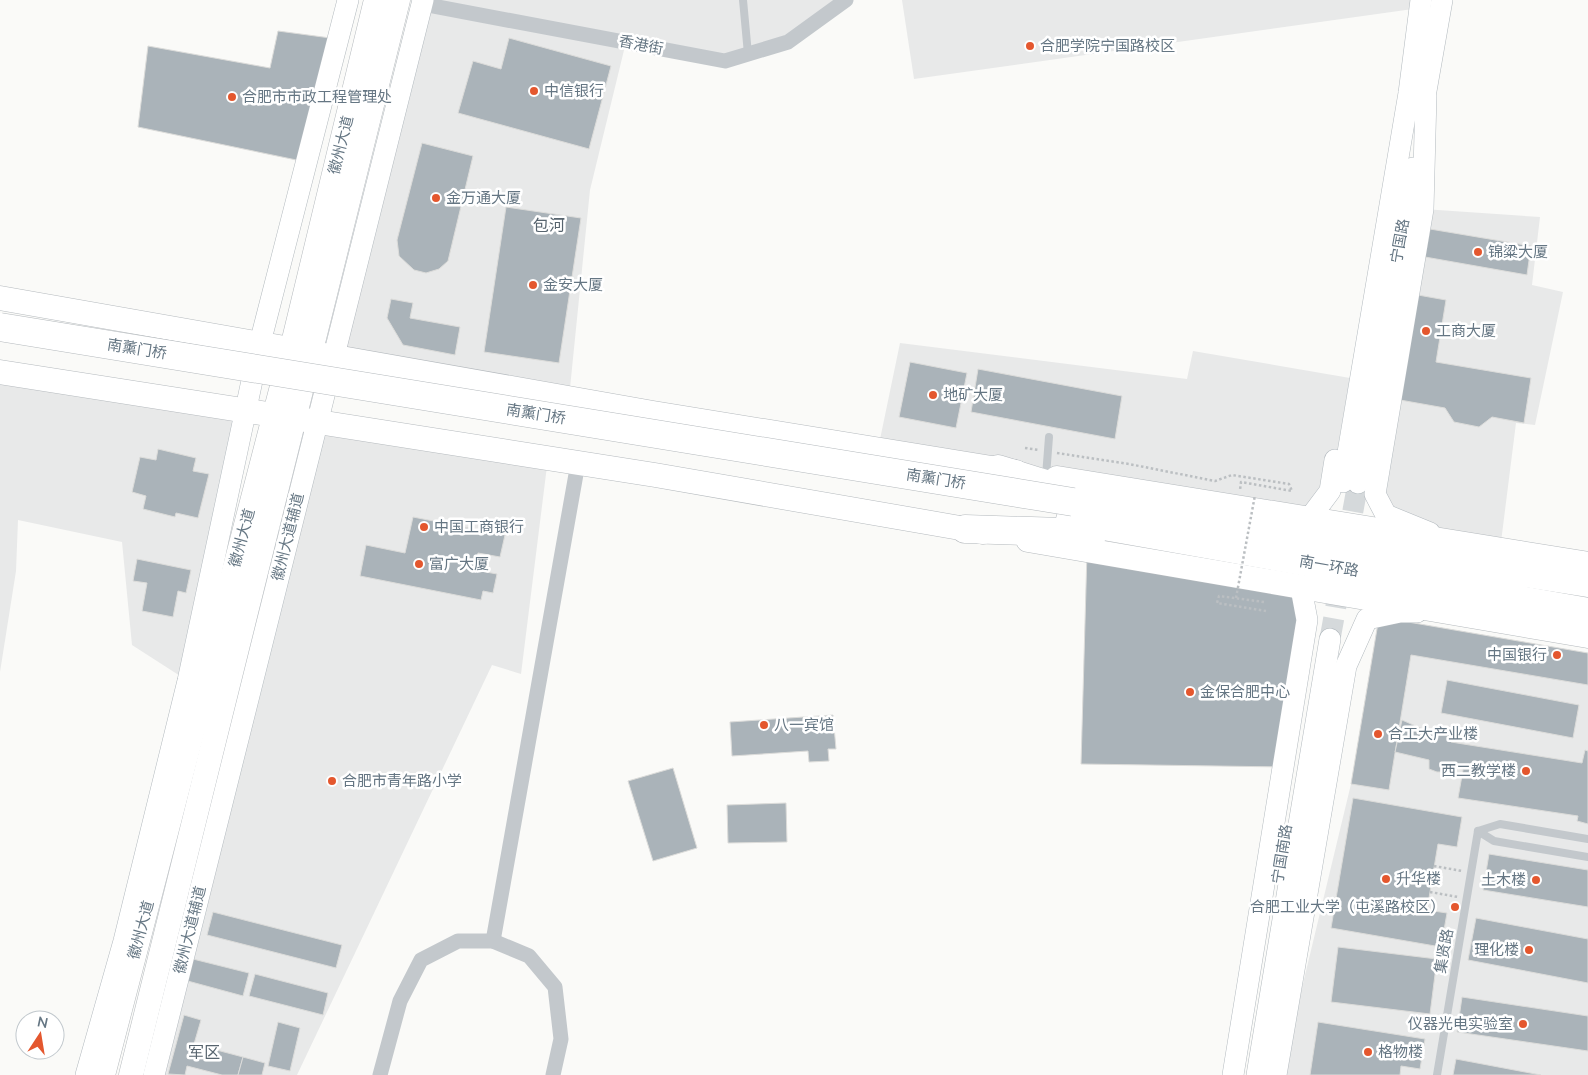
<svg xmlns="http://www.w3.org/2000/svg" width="1588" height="1075" font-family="Mulish,'Noto Sans SC',sans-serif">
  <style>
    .built { fill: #e8e9e9 }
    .building { fill: #aab3b9; stroke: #dcdcda }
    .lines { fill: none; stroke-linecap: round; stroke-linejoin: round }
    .secondary-tunnel { stroke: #d5d9db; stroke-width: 21; stroke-dasharray: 21 11; stroke-linecap: butt }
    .secondary-casing { stroke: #b3babf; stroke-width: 22 }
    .primary-casing { stroke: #b5babe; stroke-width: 25 }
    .highway-casing { stroke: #b4b9bd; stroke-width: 29 }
    .path { stroke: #bbbfc2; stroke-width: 2.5; stroke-dasharray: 2.5 2.5; stroke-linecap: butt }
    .lane { stroke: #c3c8cc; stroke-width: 8 }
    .street { stroke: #c3c8cc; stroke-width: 15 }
    .secondary { stroke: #fff; stroke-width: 21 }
    .primary { stroke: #fff; stroke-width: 24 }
    .highway { stroke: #fff; stroke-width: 28 }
    .highway-bridge-casing { stroke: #b4b9bd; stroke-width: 29; stroke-linecap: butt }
    .path-bridge { stroke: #bbbfc2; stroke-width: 2.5; stroke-dasharray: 2.5 2.5; stroke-linecap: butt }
    .highway-bridge { stroke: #fff; stroke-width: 28 }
    .poi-dot { fill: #e4572e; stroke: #fff; stroke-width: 2 }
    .labels { text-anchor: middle; stroke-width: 5; stroke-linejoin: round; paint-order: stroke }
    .street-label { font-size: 15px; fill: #657683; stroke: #fff }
    .poi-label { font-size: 15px; fill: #657683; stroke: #fff; text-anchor: start }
    .neighbourhood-label { font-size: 16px; fill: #57646e; stroke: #fff }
  </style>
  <rect width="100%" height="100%" fill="#fafaf8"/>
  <g class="built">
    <polygon points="423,0 846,0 788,42 725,61 626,42 590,190 569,398 333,357"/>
    <polygon points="902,0 1421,0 1420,8 914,79"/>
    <polygon points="1423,209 1540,217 1532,285 1563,292 1535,425 1516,423 1500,550 1386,515 1375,494"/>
    <polygon points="900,343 1187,379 1193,351 1350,378 1330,491 1309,519 878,449"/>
    <polygon points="0,372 246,409 188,681 132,645 122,542 18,520 16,571 0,672"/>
    <polygon points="317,422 548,458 521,674 492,665 297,1075 154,1075"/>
    <polygon points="1379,617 1588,653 1588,1075 1281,1075 1351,784"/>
  </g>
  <g class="building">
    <polygon points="278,31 338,39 306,162 138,127 148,46 270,68"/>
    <polygon points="509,38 611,66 589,149 458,113 473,61 501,69"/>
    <polygon points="422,143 473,156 448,261 439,269 426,273 414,270 399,256 397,240"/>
    <polygon points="506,207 581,218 559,363 484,352"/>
    <polygon points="1430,229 1531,246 1527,275 1425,257"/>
    <polygon points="1418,295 1446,300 1436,362 1531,378 1524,423 1492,417 1479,427 1454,422 1445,408 1400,400"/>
    <polygon points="391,299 413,303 410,318 460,327 455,355 403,345 387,318"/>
    <polygon points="910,362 967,373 956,428 899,417"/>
    <polygon points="978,369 1122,396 1115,439 971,412"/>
    <polygon points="158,449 196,458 193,471 209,474 198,518 176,513 175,517 143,509 146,496 132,492 140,457 156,460"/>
    <polygon points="413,517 505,535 500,557 478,553 475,570 497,574 493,593 483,591 481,600 360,576 366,545 405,553"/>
    <polygon points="1087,551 1301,588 1284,767 1081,764"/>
    <polygon points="137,559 191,570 186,593 178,591 173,617 142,611 147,583 133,581"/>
    <polygon points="1379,617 1588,653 1588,685 1411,655 1389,790 1351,784"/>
    <polygon points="1447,680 1579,705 1573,738 1441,713"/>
    <polygon points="833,715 836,749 828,749 829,761 809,762 808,751 732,756 730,722"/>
    <polygon points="1402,720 1434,734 1436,727 1452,731 1451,742 1582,763 1585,750 1588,751 1588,824 1577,821 1578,816 1458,798 1463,770 1450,767 1444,772 1437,772 1429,769 1429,760 1395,752"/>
    <polygon points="673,768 697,848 653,861 628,781"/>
    <polygon points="1353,798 1462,817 1457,847 1438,844 1427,910 1447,913 1441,947 1331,928"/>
    <polygon points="786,803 787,842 728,843 727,805"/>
    <polygon points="1489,854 1588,870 1588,907 1483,890"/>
    <polygon points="213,912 342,945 336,968 207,935"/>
    <polygon points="1476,918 1588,939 1588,983 1468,960"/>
    <polygon points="1338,947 1437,959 1430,1014 1331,1002"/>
    <polygon points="189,958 249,973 243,996 184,980"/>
    <polygon points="255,974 328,993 323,1015 249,996"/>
    <polygon points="1462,997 1588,1016 1588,1051 1457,1032"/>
    <polygon points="184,1015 201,1020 194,1044 243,1057 238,1075 222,1075 187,1066 185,1075 168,1074"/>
    <polygon points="278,1022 300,1028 290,1071 268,1066"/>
    <polygon points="1318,1022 1425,1039 1420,1069 1401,1066 1400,1075 1310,1075"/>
    <polygon points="243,1057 265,1063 262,1075 238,1075"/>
    <polygon points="1456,1059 1541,1075 1453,1075"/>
  </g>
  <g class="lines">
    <g class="secondary-tunnel">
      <polyline points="1347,543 1358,483"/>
      <polyline points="1330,639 1341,578"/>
    </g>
    <defs>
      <g id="secondary">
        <polyline points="1426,95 1423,209 1375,494 1386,515 1430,533"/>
        <polyline points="1423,108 1442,0"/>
        <polyline points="1343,482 1409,93 1421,0"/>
        <polyline points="1358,483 1413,168"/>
        <polyline points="1309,519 1330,491 1335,460"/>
        <polyline points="86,1075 124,941 188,681 260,343 348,0"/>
        <polyline points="154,1075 423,0"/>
        <polyline points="1233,1075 1307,620 1301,588"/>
        <polyline points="1257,1075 1330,639"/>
        <polyline points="1276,1075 1346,666 1367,619 1400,612 1417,612"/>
      </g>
      <g id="primary">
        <polyline points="0,298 653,413 1016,472"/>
        <polyline points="0,372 655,475 983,532"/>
        <polyline points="1057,478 1588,564"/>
        <polyline points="1028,540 1588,636"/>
        <polyline points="103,1075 292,348 376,0"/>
        <polyline points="131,1075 398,0"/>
      </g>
      <g id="highway">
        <polyline points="998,469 1081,495"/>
        <polyline points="1073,502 1588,583"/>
        <polyline points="1070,520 1588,612"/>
        <polyline points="965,529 1093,533"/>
      </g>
    </defs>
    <use href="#secondary" class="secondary-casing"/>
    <use href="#primary" class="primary-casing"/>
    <use href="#highway" class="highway-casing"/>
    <g class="path">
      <polyline points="1025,448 1039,450"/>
      <polyline points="1057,453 1129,464 1215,481 1232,475 1289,484 1292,491 1241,482 1240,490"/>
      <polyline points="1264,602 1219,596 1217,603 1266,611"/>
      <polyline points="1434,866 1462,871"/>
      <polyline points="1430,892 1458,897"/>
    </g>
    <g class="lane">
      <polyline points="743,0 748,54"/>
      <polyline points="1046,476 1049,437"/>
      <polyline points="1478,831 1494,841 1588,857"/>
      <polyline points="1478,831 1500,824 1588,839"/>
      <polyline points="1437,1075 1478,831"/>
    </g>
    <g class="street">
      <polyline points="422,4 725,61 788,42 846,0"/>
      <polyline points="493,941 578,463"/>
      <polyline points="380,1075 400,1001 421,960 458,941 493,941 529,956 555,987 561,1039 553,1075"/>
    </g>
    <use href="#secondary" class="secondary"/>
    <use href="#primary" class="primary"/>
    <use href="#highway" class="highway"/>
    <defs>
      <polyline id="highway-bridge" points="0,327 1073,502"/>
    </defs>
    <use href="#highway-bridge" class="highway-bridge-casing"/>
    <polyline class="path-bridge" points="1236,598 1255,495"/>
    <use href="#highway-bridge" class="highway-bridge"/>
  </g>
  <g class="poi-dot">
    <circle cx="1030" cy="46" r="5"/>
    <circle cx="534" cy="91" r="5"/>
    <circle cx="232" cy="97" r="5"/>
    <circle cx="436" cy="198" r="5"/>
    <circle cx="1478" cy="252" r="5"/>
    <circle cx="533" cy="285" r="5"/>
    <circle cx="1426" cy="331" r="5"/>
    <circle cx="933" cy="395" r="5"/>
    <circle cx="424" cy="527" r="5"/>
    <circle cx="419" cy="564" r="5"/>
    <circle cx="1557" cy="655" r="5"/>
    <circle cx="1190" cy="692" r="5"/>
    <circle cx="764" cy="725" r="5"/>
    <circle cx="1378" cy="734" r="5"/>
    <circle cx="1526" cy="771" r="5"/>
    <circle cx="332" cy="781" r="5"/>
    <circle cx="1386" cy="879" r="5"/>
    <circle cx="1536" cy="880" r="5"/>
    <circle cx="1455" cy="907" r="5"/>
    <circle cx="1529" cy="950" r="5"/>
    <circle cx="1523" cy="1024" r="5"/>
    <circle cx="1368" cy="1052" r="5"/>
  </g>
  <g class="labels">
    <g class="street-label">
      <text transform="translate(641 45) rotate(11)" y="5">香港街</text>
      <text transform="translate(341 145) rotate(-76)" y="5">徽州大道</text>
      <text transform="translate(1400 241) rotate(-80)" y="5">宁国路</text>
      <text transform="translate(137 349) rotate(9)" y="5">南薰门桥</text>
      <text transform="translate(536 414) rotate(9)" y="5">南薰门桥</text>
      <text transform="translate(936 479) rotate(9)" y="5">南薰门桥</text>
      <text transform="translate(288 537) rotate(-76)" y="5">徽州大道辅道</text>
      <text transform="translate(242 538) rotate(-75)" y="5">徽州大道</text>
      <text transform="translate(1329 566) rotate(10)" y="5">南一环路</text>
      <text transform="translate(1282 854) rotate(-81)" y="5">宁国南路</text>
      <text transform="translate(141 930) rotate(-75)" y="5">徽州大道</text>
      <text transform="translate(190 930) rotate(-76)" y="5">徽州大道辅道</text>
      <text transform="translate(1444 951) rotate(-80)" y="5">集贤路</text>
    </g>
    <g class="poi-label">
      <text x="1040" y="51">合肥学院宁国路校区</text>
      <text x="544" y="96">中信银行</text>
      <text x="242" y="102">合肥市市政工程管理处</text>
      <text x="446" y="203">金万通大厦</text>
      <text x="1488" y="257">锦粱大厦</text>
      <text x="543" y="290">金安大厦</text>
      <text x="1436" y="336">工商大厦</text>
      <text x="943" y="400">地矿大厦</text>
      <text x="434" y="532">中国工商银行</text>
      <text x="429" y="569">富广大厦</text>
      <text x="1547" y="660" text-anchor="end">中国银行</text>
      <text x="1200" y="697">金保合肥中心</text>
      <text x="774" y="730">八一宾馆</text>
      <text x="1388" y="739">合工大产业楼</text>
      <text x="1516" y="776" text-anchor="end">西二教学楼</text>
      <text x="342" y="786">合肥市青年路小学</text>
      <text x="1396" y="884">升华楼</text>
      <text x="1526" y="885" text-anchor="end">土木楼</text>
      <text x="1445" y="912" text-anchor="end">合肥工业大学（屯溪路校区）</text>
      <text x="1519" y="955" text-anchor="end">理化楼</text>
      <text x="1513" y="1029" text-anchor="end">仪器光电实验室</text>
      <text x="1378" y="1057">格物楼</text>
    </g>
    <g class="neighbourhood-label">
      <text x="549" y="231">包河</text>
      <text x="204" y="1058">军区</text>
    </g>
  </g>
  <g transform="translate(40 1035) rotate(12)"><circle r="24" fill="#ffffff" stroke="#c1c8cd"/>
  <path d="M0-4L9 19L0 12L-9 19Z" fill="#e4572e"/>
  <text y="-8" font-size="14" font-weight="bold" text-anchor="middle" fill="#657683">N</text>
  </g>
</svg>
